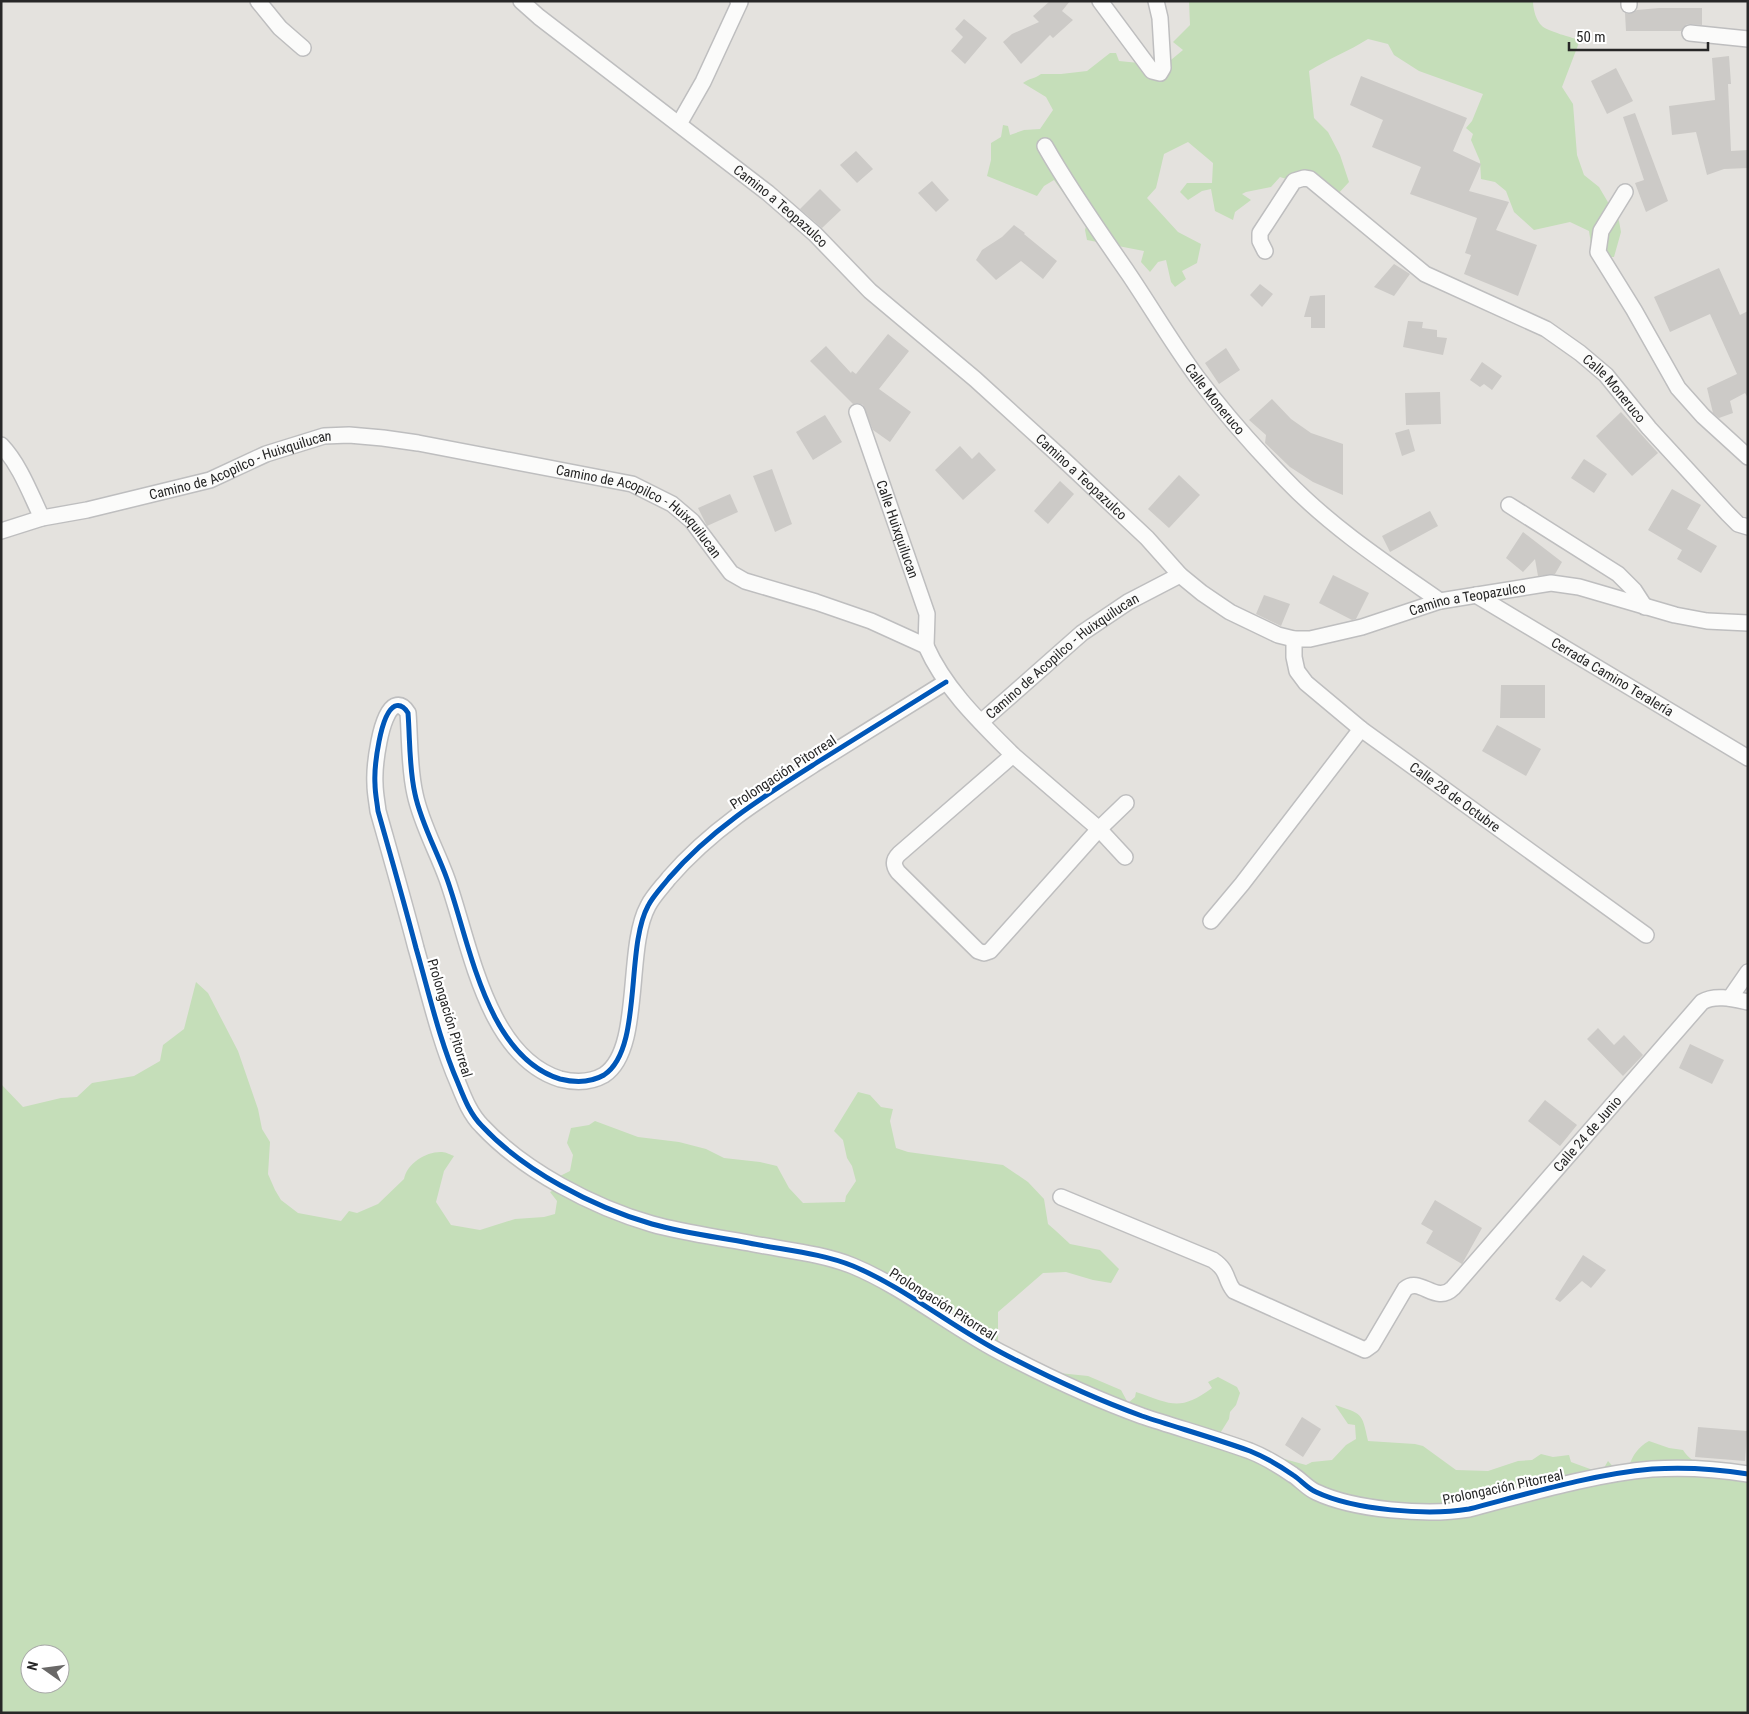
<svg xmlns="http://www.w3.org/2000/svg" width="1749" height="1714" font-family="'Roboto Condensed',sans-serif">
  <style>
    .green { fill: #c5deb9; fill-rule: evenodd }
    .building { fill: #cccac7 }
    .lines { fill: none; stroke-linecap: round; stroke-linejoin: round }
    .street-casing { stroke: #bebebf; stroke-width: 18 }
    .street { stroke: #fbfbfa; stroke-width: 15 }
    .cycleway-casing { stroke: #fff; stroke-width: 8 }
    .cycleway { stroke: #0057b8; stroke-width: 5 }
    .labels { text-anchor: middle; stroke-width: 4.5; stroke-linejoin: round; paint-order: stroke }
    .street-label { font-size: 14px; fill: #272727; stroke: #fff }
  </style>
  <rect width="100%" height="100%" fill="#e4e2de"/>
  <g class="green">
    <path d="M1189 1H1533C1533 9 1536 21 1542 26 1547 31 1573 38 1580 40L1562 87 1573 104 1577 155 1584 175 1599 187 1619 221 1621 232 1614 257H1593L1589 231 1570 222 1534 230 1514 212 1506 191 1495 182 1481 179 1480 161 1471 140 1473 134 1466 128 1472 121 1483 94 1419 71 1394 55 1388 44 1368 39C1349 51 1328 59 1309 71L1314 118 1328 132 1340 155 1349 182 1337 195 1280 177 1271 187 1246 192 1242 194 1251 200 1235 212 1233 220 1215 211 1211 189 1202 191 1188 200 1180 192 1187 183H1212L1213 163 1188 142 1164 154 1156 188 1147 198 1178 232 1201 244 1197 263 1182 271 1186 279 1175 287 1171 282 1166 260 1158 262 1150 272 1141 262 1144 251 1087 240 1085 230 1089 215 1073 206 1054 180 1044 186 1037 196 987 176 991 160V143L1001 137 1003 125 1008 126 1010 135 1024 130 1040 129 1053 110 1046 97 1023 83C1029 78 1035 79 1041 74H1061L1087 71 1110 53H1116L1119 61 1139 63 1160 69 1183 50 1173 42 1190 25Z"/>
    <path d="M196 982 208 993 238 1051 258 1109 262 1129 270 1142 268 1174 275 1190 281 1200 298 1213 341 1221 349 1211 357 1213 378 1204 404 1179C407 1163 427 1151 442 1152 446 1152 451 1155 454 1156L444 1171 436 1202 451 1225 480 1230 515 1219 544 1217 555 1214 557 1201 550 1192 561 1186 556 1178 570 1171 573 1155 567 1143 571 1128 589 1125 595 1121 638 1137 679 1142 706 1149 724 1158 760 1162 777 1166 789 1188 803 1203 845 1202 846 1196 856 1181 852 1166 847 1158 843 1140 834 1131 858 1092 870 1095 881 1107 893 1109 890 1121 896 1148 908 1152 1003 1165 1028 1182 1044 1199 1048 1224 1056 1231 1070 1244 1100 1250 1119 1269 1111 1283 1093 1280 1066 1272 1043 1273 998 1312V1340L1006 1349 1049 1372 1088 1376 1121 1390 1128 1403 1135 1397 1136 1392C1172 1404 1179 1412 1212 1388L1208 1382 1218 1377 1237 1387 1240 1393 1236 1405 1230 1412 1229 1419 1219 1435 1242 1439 1270 1455 1306 1465 1312 1462 1332 1460 1346 1445 1356 1439 1355 1425 1348 1424 1335 1405C1362 1414 1362 1412 1368 1441L1415 1444 1423 1446 1456 1470 1488 1471 1518 1461 1532 1460 1541 1454 1553 1457 1569 1455 1571 1462 1601 1473 1608 1461 1617 1471 1629 1466C1633 1455 1638 1447 1649 1441L1669 1448 1683 1450C1692 1466 1720 1471 1736 1477L1748 1466V1713H1V1084L23 1107 61 1098 77 1097 92 1083 134 1076 160 1061 163 1045 184 1029ZM30 1654H60V1684H30Z"/>
  </g>
  <g class="building">
    <polygon points="1050,1 1070,1 1062,11 1073,20 1053,38 1050,35 1021,64 1003,42 1012,34 1039,22 1033,16"/>
    <polygon points="1659,8 1702,8 1702,25 1687,24 1681,31 1626,31 1625,13 1629,14 1637,10"/>
    <polygon points="964,19 987,38 965,64 951,51 963,37 955,29"/>
    <polygon points="1729,56 1731,84 1728,84 1731,151 1748,150 1748,168 1724,169 1707,175 1696,132 1672,135 1669,106 1715,100 1712,58"/>
    <polygon points="1616,68 1633,101 1607,114 1591,81"/>
    <polygon points="1361,76 1467,118 1453,151 1481,164 1469,191 1509,202 1496,230 1537,245 1518,296 1464,274 1471,255 1465,253 1477,218 1410,194 1421,167 1372,147 1383,120 1350,105"/>
    <polygon points="1635,113 1668,201 1646,212 1635,183 1644,180 1623,117"/>
    <polygon points="856,151 873,169 857,183 840,165"/>
    <polygon points="932,181 949,200 936,212 918,193"/>
    <polygon points="820,189 841,210 822,228 800,209"/>
    <polygon points="1014,225 1025,233 1024,234 1057,261 1043,279 1021,261 996,280 976,260 982,250 1002,237"/>
    <polygon points="1394,264 1410,274 1394,296 1374,287"/>
    <polygon points="1719,268 1740,315 1748,311 1748,398 1745,393 1730,401 1733,413 1719,418 1713,413 1707,388 1737,374 1710,314 1670,332 1654,297"/>
    <polygon points="1260,284 1273,294 1262,307 1250,295"/>
    <polygon points="1325,295 1325,328 1311,328 1311,317 1304,317 1310,296"/>
    <polygon points="1408,321 1423,322 1422,328 1437,330 1437,337 1447,338 1443,355 1403,347"/>
    <polygon points="888,334 909,351 879,389 911,412 890,442 873,430 863,405 858,403 853,404 810,361 826,346 851,373 852,371 856,374"/>
    <polygon points="1226,348 1240,370 1219,384 1205,363"/>
    <polygon points="1482,362 1502,376 1492,390 1484,384 1480,387 1470,380"/>
    <polygon points="1440,392 1441,424 1406,425 1405,393"/>
    <polygon points="1272,399 1291,419 1311,433 1343,444 1343,495 1313,482 1290,467 1265,443 1266,435 1249,420"/>
    <polygon points="1621,412 1658,453 1632,476 1596,436"/>
    <polygon points="825,415 842,442 813,460 796,432"/>
    <polygon points="1409,429 1415,451 1402,456 1395,433"/>
    <polygon points="960,446 972,459 979,452 996,470 963,500 935,470"/>
    <polygon points="1584,459 1607,474 1594,493 1571,478"/>
    <polygon points="772,469 792,524 775,532 753,476"/>
    <polygon points="1179,475 1200,495 1169,528 1148,509"/>
    <polygon points="1060,481 1074,494 1048,524 1034,511"/>
    <polygon points="1672,489 1701,505 1687,529 1717,546 1701,573 1677,559 1682,550 1648,530"/>
    <polygon points="730,494 738,512 707,526 698,508"/>
    <polygon points="1430,511 1438,526 1390,552 1382,536"/>
    <polygon points="1523,532 1562,562 1555,574 1538,576 1535,559 1523,572 1506,558"/>
    <polygon points="1333,575 1369,593 1356,619 1352,620 1319,603"/>
    <polygon points="1264,595 1290,604 1281,626 1256,614"/>
    <polygon points="1501,685 1545,685 1545,718 1500,718"/>
    <polygon points="1497,725 1541,749 1526,776 1482,751"/>
    <polygon points="1598,1028 1614,1045 1624,1035 1643,1055 1623,1076 1587,1039"/>
    <polygon points="1690,1044 1724,1060 1712,1084 1679,1068"/>
    <polygon points="1545,1100 1577,1125 1560,1146 1528,1121"/>
    <polygon points="1435,1200 1482,1228 1462,1264 1426,1243 1433,1231 1421,1224"/>
    <polygon points="1583,1255 1606,1270 1591,1288 1582,1281 1560,1302 1555,1299"/>
    <polygon points="1302,1417 1321,1429 1303,1457 1285,1445"/>
    <polygon points="1698,1427 1747,1431 1745,1461 1695,1457"/>
  </g>
  <g class="lines">
    <defs>
      <g id="street">
        <polyline points="258,1 280,28 303,48"/>
        <path id="s1" d="M521 1 539 17 768 193 815 234 870 291 975 379 1064 460 1147 538 1180 575 1202 593 1230 612 1278 635 1294 639H1310L1362 627 1440 601 1551 583 1579 587 1675 615 1707 621 1748 623"/>
        <polyline points="1100,1 1152,71 1160,73 1163,68 1160,18 1156,1"/>
        <polyline points="1629,1 1629,5"/>
        <polyline points="1690,33 1748,39"/>
        <polyline points="679,124 703,82 740,2 738,1"/>
        <path id="s2" d="M1045 146C1070 190 1099 231 1128 273 1151 307 1172 343 1197 377 1224 413 1254 447 1286 480 1331 527 1387 564 1440 601"/>
        <polyline points="1625,192 1601,231 1598,252 1634,310 1678,388 1703,416 1748,457"/>
        <path id="s3" d="M1265 251 1260 241V233L1294 181 1304 178 1310 179 1425 274 1546 329 1580 353 1606 375 1649 428 1728 514 1738 524 1748 527"/>
        <path id="s4" d="M857 412 927 614 926 646"/>
        <path d="M1 445C20 465 30 493 42 518"/>
        <polyline points="1509,505 1618,574 1634,590 1645,607"/>
        <path id="s5" d="M1 531 42 518 87 510 210 480 266 454 324 436 349 435 383 438 418 443 632 484 672 504 692 521 731 573 745 581 816 602 871 621 926 646C945 689 980 722 1013 755L899 854C893 860 893 865 898 872L978 951 984 953 990 951 1099 829 1126 803"/>
        <path id="s6" d="M1476 595 1748 758"/>
        <path id="s7" d="M1294 639V657L1297 671 1306 683 1361 729 1646 935"/>
        <path d="M946 682C904 708 862 734 821 760 766 795 712 828 669 878 662 887 653 896 648 906 625 948 643 1050 604 1075 590 1083 576 1083 560 1079 486 1056 470 943 447 879 437 851 421 823 415 794 409 768 410 739 408 713 405 708 401 704 395 706 380 713 374 768 375 784 375 793 377 802 378 811 391 857 404 902 416 948 429 993 439 1039 458 1083 464 1098 470 1114 482 1126 524 1171 593 1207 652 1224 684 1233 717 1237 749 1243 783 1250 821 1253 853 1266 906 1288 954 1329 1006 1355 1050 1378 1095 1399 1142 1416 1178 1428 1214 1438 1250 1451 1265 1457 1280 1466 1293 1475 1301 1480 1307 1488 1316 1492 1354 1510 1427 1516 1469 1509 1527 1494 1593 1474 1652 1469 1684 1467 1717 1469 1748 1474"/>
        <path id="s8" d="M981 722 1082 633 1128 602 1180 575"/>
        <polyline points="1013,755 1099,829 1125,857"/>
        <polyline points="1211,921 1242,884 1361,729"/>
        <polyline points="1730,998 1748,972"/>
        <path id="s9" d="M1061 1197 1213 1260C1230 1272 1224 1279 1234 1291L1365 1350 1372 1345 1405 1289C1420 1276 1436 1305 1453 1288L1702 1002C1715 994 1734 999 1748 1002"/>
      </g>
    </defs>
    <use href="#street" class="street-casing"/>
    <use href="#street" class="street"/>
    <defs>
      <path id="cycleway" d="M946 682C904 708 862 734 821 760 766 795 712 828 669 878 662 887 653 896 648 906 625 948 643 1050 604 1075 590 1083 576 1083 560 1079 486 1056 470 943 447 879 437 851 421 823 415 794 409 768 410 739 408 713 405 708 401 704 395 706 380 713 374 768 375 784 375 793 377 802 378 811 391 857 404 902 416 948 429 993 439 1039 458 1083 464 1098 470 1114 482 1126 524 1171 593 1207 652 1224 684 1233 717 1237 749 1243 783 1250 821 1253 853 1266 906 1288 954 1329 1006 1355 1050 1378 1095 1399 1142 1416 1178 1428 1214 1438 1250 1451 1265 1457 1280 1466 1293 1475 1301 1480 1307 1488 1316 1492 1354 1510 1427 1516 1469 1509 1527 1494 1593 1474 1652 1469 1684 1467 1717 1469 1748 1474"/>
    </defs>
    <use href="#cycleway" class="cycleway-casing"/>
    <use href="#cycleway" class="cycleway"/>
  </g>
  <g class="labels">
    <g class="street-label">
      <text dy="5" stroke="none"><textPath href="#s1" startOffset="331">Camino a Teopazulco</textPath></text>
      <text dy="5" stroke="none"><textPath href="#s3" startOffset="471">Calle Moneruco</textPath></text>
      <text dy="5" stroke="none"><textPath href="#s2" startOffset="305">Calle Moneruco</textPath></text>
      <text dy="5" stroke="none"><textPath href="#s5" startOffset="249">Camino de Acopilco - Huixquilucan</textPath></text>
      <text dy="5" stroke="none"><textPath href="#s1" startOffset="736">Camino a Teopazulco</textPath></text>
      <text dy="5" stroke="none"><textPath href="#s5" startOffset="669">Camino de Acopilco - Huixquilucan</textPath></text>
      <text dy="5" stroke="none"><textPath href="#s4" startOffset="124">Calle Huixquilucan</textPath></text>
      <text dy="5" stroke="none"><textPath href="#s1" startOffset="1186">Camino a Teopazulco</textPath></text>
      <text dy="5" stroke="none"><textPath href="#s8" startOffset="105">Camino de Acopilco - Huixquilucan</textPath></text>
      <text dy="5" stroke="none"><textPath href="#s6" startOffset="159">Cerrada Camino Teralería</textPath></text>
      <text transform="translate(783 772) rotate(-33)" y="5">Prolongación Pitorreal</text>
      <text dy="5" stroke="none"><textPath href="#s7" startOffset="235">Calle 28 de Octubre</textPath></text>
      <text transform="translate(450 1018) rotate(73)" y="5">Prolongación Pitorreal</text>
      <text dy="5" stroke="none"><textPath href="#s9" startOffset="676">Calle 24 de Junio</textPath></text>
      <text transform="translate(943 1304) rotate(32)" y="5">Prolongación Pitorreal</text>
      <text transform="translate(1503 1487) rotate(-12)" y="5">Prolongación Pitorreal</text>
    </g>
  </g>
  <rect width="1749" height="1714" fill="none" stroke="#272727" stroke-width="5"/>
  <g transform="translate(45 1669) rotate(284)"><circle r="24" fill="#ffffff" stroke="#a9a9a9"/>
  <path d="M0-4L9 19L0 12L-9 19Z" fill="#696867"/>
  <text y="-8" font-size="14" font-weight="bold" text-anchor="middle" fill="#272727">N</text>
  </g>
  <path d="M1569 42v8h139v-8" fill="none" stroke="#272727" stroke-width="2.5"/>
  <text x="1576" y="42" font-size="15" fill="#272727" stroke="#ffffff" stroke-width="4" paint-order="stroke">50 m</text>
</svg>
